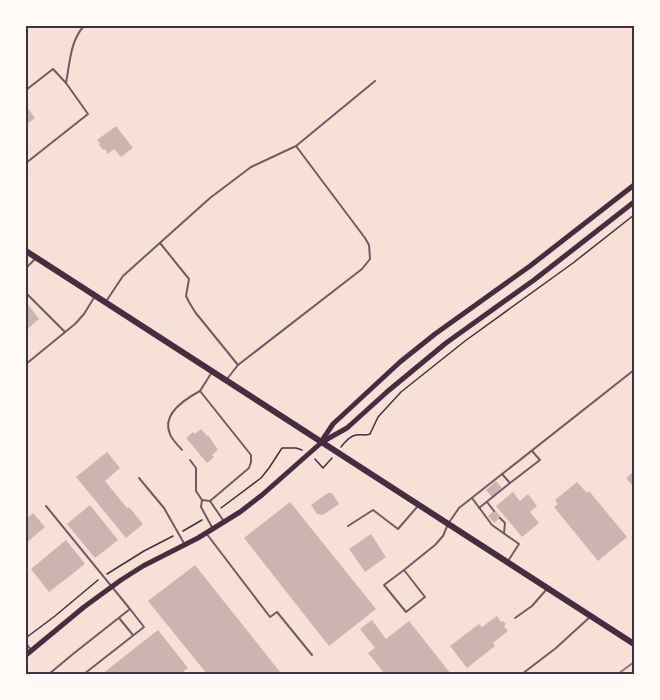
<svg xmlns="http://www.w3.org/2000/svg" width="660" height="700" font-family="'Open Sans',sans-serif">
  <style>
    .building { fill: #ccb4b1 }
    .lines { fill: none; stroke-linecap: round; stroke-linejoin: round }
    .path { stroke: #4a2c40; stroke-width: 1.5 }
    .service { stroke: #755966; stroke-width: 2 }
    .secondary { stroke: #4a2c40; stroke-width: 5 }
    .primary { stroke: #4a2c40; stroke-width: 6 }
    .rail { stroke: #8f747c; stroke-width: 2 }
    .neatline { fill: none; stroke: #4a2c40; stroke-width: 2 }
  </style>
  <rect width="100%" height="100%" fill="#f7e1d7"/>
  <g class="building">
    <polygon points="26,106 35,118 26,125"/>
    <polygon points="116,126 133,148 121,157 114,149 108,154 105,149 103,150 99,145 100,143 97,140"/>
    <polygon points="26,302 39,319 26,330"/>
    <polygon points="201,429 207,436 208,435 218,450 212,455 214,457 207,463 186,438 193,432 195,434"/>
    <polygon points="107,452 120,468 105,481 127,508 129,507 143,524 126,538 76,477"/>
    <polygon points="634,471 634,487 626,478"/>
    <polygon points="496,481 502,488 492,497 486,490"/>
    <polygon points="577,482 587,493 589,491 627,537 598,561 554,507 558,504 555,500"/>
    <polygon points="513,492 520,501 528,494 537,506 530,512 539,523 522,537 496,506"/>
    <polygon points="328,493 332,493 339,504 323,515 317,514 311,505"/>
    <polygon points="290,502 376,609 329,646 244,538"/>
    <polygon points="90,505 118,540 95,558 67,524"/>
    <polygon points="495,510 501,517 494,523 488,516"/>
    <polygon points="33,513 45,527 26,543 26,519"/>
    <polygon points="371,534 386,557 365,572 349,549"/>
    <polygon points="66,540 85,564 49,592 31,569"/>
    <polygon points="195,565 280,672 278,674 207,674 148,601"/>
    <polygon points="497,616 501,622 503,621 506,624 504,626 508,631 493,643 495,646 467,668 450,646 479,624 482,627"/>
    <polygon points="372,620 386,639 409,621 451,674 385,674 368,653 375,648 360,629"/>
    <polygon points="158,630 188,668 180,674 102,674"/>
  </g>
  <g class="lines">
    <g class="path">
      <path d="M341 447C344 443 350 436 356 435 362 434 365 436 370 434L378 417 401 392 465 341 573 263 634 215"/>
      <polyline points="315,459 323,468 332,458"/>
      <polyline points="221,508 261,478 269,468 282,448 296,448 302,450"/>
      <polyline points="183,531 202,520"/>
      <polyline points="107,574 144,551 173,536"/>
      <polyline points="27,637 55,616 98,580"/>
    </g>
    <g class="service">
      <polyline points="26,37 26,42"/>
      <polyline points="26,90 53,69 66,83"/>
      <path d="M26 163 88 114 66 83C70 63 70 41 84 26"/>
      <polyline points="160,243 189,279 186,296 189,302 195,312 238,365"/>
      <polyline points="26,268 36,258"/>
      <polyline points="26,293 65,332"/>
      <polyline points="107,300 123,276 210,198 251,167 296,146 375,81"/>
      <polyline points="26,364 75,324 84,314 95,296"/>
      <polyline points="227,379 238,365 362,269 370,259 369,245 365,238 296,146"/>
      <path d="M182 450C178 445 172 440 170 434 161 414 185 399 200 391"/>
      <polyline points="190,460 196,468 196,491 202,500"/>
      <polyline points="139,478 164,508 185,545"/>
      <polyline points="510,483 540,460 532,451"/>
      <polyline points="472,498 492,525 519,544 508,561"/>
      <polyline points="210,501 249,468 251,462 251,455 200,391 212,372"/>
      <polyline points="487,502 494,511"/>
      <polyline points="46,506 130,609 73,654 49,674"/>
      <polyline points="479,508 510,483 502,474"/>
      <polyline points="500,518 505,523 504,533"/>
      <polyline points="348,526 373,510 398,529 417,507"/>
      <polyline points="213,529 201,507 202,500 210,501 223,520"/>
      <polyline points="206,533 270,617 277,612 312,655"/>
      <polyline points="404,570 384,585 406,612 425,597 404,570 435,545 443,536 448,524 459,508 634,370"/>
      <polyline points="119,618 133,635"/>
      <polyline points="515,618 532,606 546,590"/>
      <polyline points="26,643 31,650"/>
      <polyline points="84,674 144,627 130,609"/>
      <polyline points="522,674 556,648 591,616"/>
    </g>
    <g class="secondary">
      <polyline points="323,439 333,424 400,362 435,334 530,266 634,185"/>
      <polyline points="26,655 84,607 121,580 143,566 198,538 240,512 262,495 322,442 347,428 388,391 446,343 534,280 634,202"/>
    </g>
    <polyline class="primary" points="26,251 634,644"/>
    <polyline class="rail" points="618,674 634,662"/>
  </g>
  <rect width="660" height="700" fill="none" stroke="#fffaf5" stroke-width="54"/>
  <rect x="27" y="27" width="606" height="646" class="neatline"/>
</svg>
